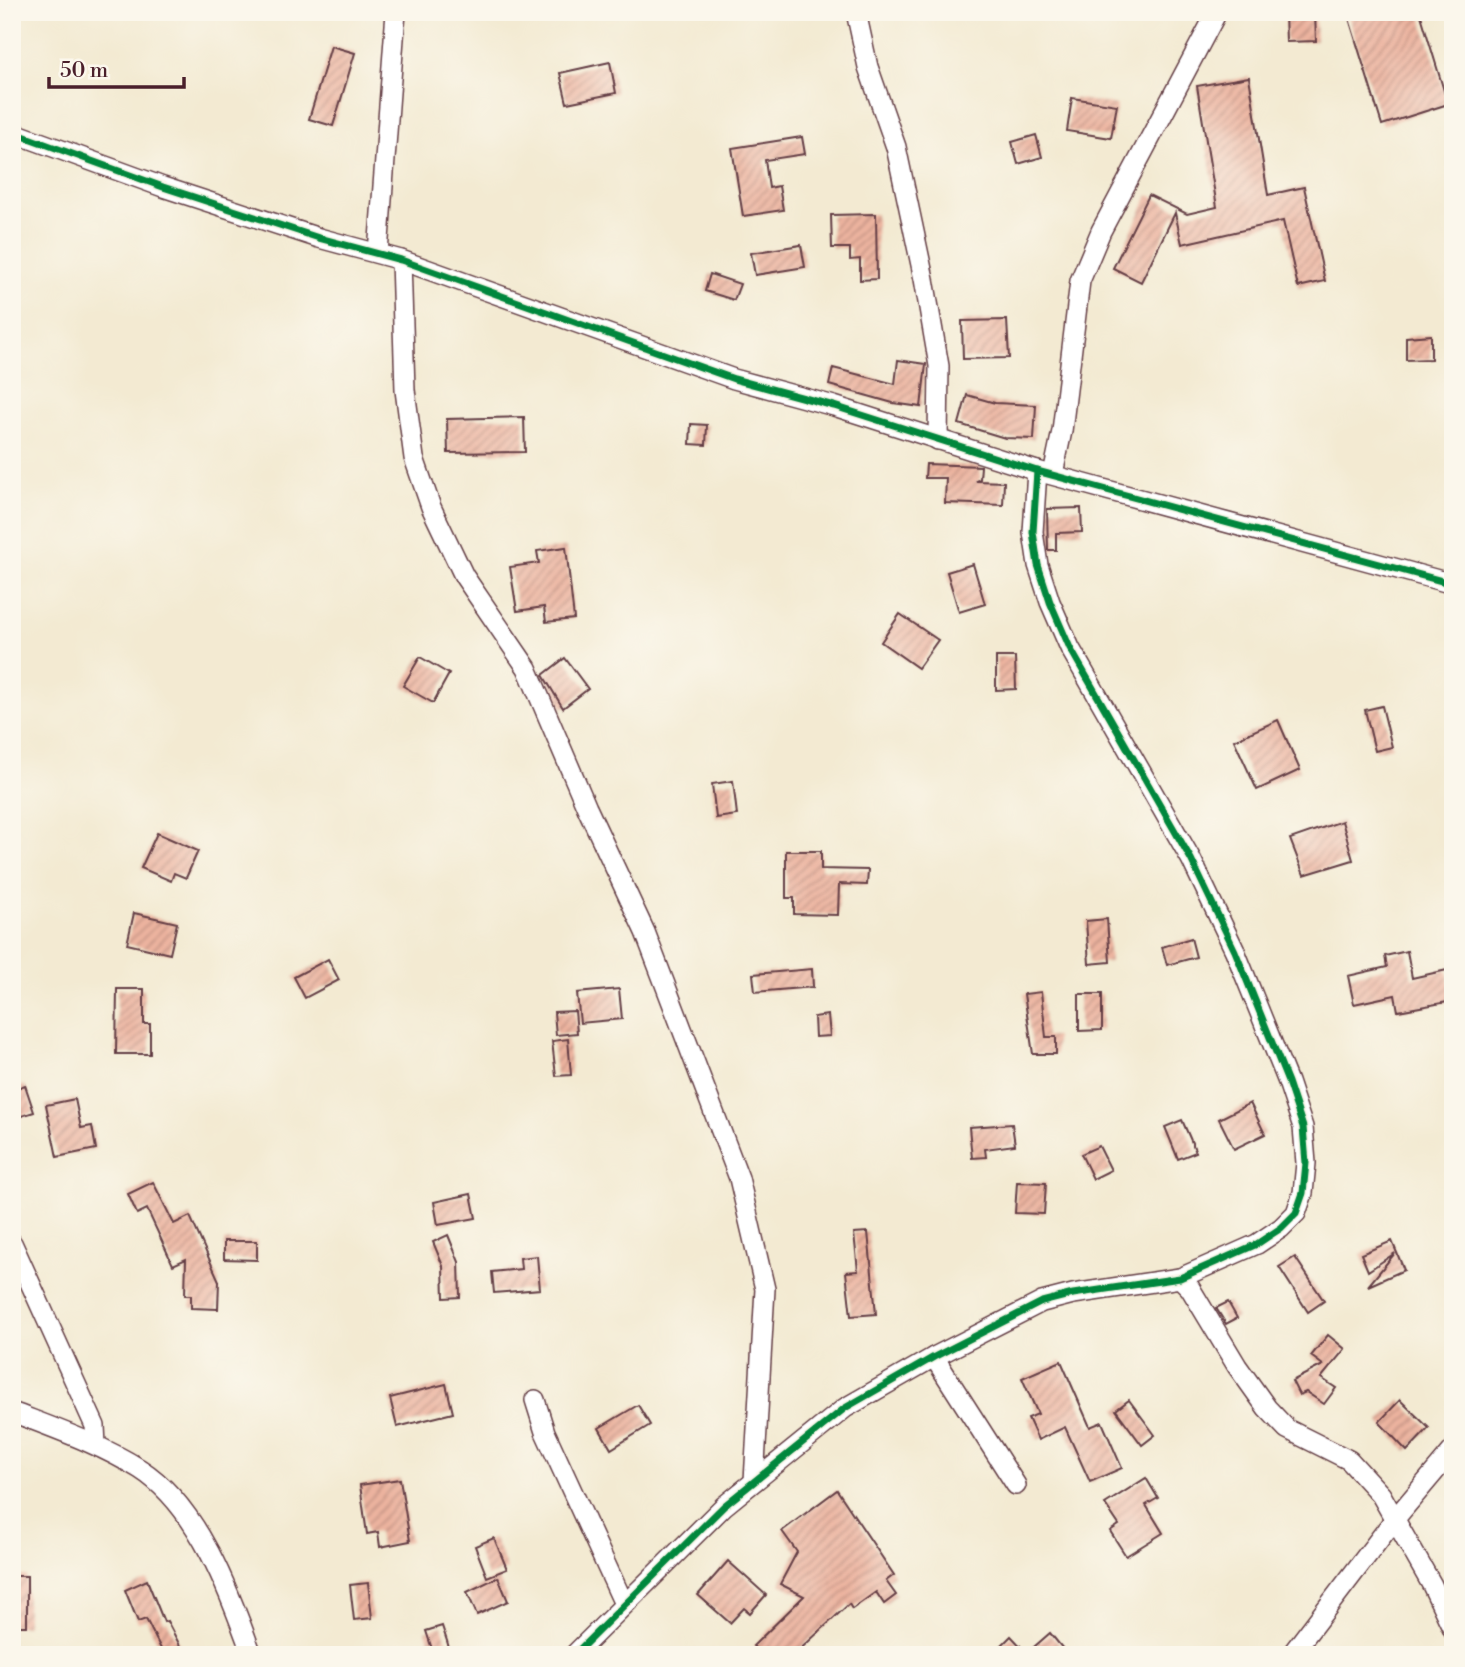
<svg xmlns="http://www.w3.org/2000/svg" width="1465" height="1667" font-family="'Libre Bodoni',serif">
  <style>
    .building { fill: url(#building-hatch) }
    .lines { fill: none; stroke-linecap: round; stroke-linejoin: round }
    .minor-casing { stroke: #633d44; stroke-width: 22 }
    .minor { stroke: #fff; stroke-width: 19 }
    .cycleway-casing { stroke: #fbf7ec; stroke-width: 11 }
    .cycleway { stroke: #00873e; stroke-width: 7 }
  </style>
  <defs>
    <pattern id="building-hatch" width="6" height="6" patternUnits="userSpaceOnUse" patternTransform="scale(1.75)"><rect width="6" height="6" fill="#ecb39f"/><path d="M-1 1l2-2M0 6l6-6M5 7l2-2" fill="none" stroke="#c19182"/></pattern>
  </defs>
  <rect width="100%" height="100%" fill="#fbf7ec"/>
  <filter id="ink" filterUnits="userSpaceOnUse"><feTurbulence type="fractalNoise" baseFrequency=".0143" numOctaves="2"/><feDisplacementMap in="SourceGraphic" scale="14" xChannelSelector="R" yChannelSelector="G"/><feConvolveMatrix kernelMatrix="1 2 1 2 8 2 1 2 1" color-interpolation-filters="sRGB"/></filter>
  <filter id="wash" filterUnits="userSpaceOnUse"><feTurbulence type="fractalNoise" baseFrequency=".00686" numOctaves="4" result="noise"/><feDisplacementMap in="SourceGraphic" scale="28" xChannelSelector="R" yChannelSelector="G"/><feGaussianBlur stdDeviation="1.57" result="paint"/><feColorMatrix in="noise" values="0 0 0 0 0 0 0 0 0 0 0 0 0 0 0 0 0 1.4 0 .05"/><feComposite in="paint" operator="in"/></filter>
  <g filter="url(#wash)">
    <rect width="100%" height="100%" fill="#f3ead2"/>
    <g id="blocks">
      <g class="building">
        <polygon points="1285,12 1315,12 1316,41 1286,42"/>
        <polygon points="1347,12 1420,12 1448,104 1382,125"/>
        <polygon points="331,46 355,53 333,126 309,119"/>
        <polygon points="610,62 616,93 567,103 560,73"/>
        <polygon points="1249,77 1268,195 1304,187 1325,281 1298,287 1283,221 1182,244 1175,213 1141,282 1113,268 1149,195 1187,214 1217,207 1197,86"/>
        <polygon points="1072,98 1117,105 1111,138 1067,131"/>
        <polygon points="1036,135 1042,157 1018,164 1012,142"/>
        <polygon points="802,137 805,154 765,160 769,188 779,186 783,210 743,216 732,148"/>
        <polygon points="876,214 877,279 860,280 860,259 850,260 850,248 832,248 831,215"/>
        <polygon points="801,245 805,267 755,275 751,253"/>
        <polygon points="710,274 740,284 734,300 705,291"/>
        <polygon points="1007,320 1009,358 963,359 962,321"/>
        <polygon points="1431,335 1431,359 1406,360 1406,337"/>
        <polygon points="898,360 926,364 921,407 893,403 829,385 833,368 895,384"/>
        <polygon points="967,395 995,403 1036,405 1034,439 1005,438 959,424"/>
        <polygon points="524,417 525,452 448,453 447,419"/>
        <polygon points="691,424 707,425 706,445 690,444"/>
        <polygon points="926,464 981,466 980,479 976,481 1004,482 1003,505 945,503 946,478 925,478"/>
        <polygon points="1081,508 1082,532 1056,533 1056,550 1048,550 1047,509"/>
        <polygon points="566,547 574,619 546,622 544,607 517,611 510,567 539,563 537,551"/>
        <polygon points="973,564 985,604 959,612 947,572"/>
        <polygon points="900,614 938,640 918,668 881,642"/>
        <polygon points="420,657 449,674 433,703 403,686"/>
        <polygon points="996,657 1015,657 1016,689 996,690"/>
        <polygon points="565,658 588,689 563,708 543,675"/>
        <polygon points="1382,706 1392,747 1375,751 1365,710"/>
        <polygon points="1278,720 1300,770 1257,790 1234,740"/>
        <polygon points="733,781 737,815 716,818 712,784"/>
        <polygon points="1342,821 1353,860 1304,875 1290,839"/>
        <polygon points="157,833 198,851 186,878 174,873 171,881 141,868"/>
        <polygon points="786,851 821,851 821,869 868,870 867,885 839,884 838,915 794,914 794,898 786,898"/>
        <polygon points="134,913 177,923 170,954 127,944"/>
        <polygon points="1107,919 1110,962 1089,964 1086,921"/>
        <polygon points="1191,938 1196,957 1167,965 1162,947"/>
        <polygon points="1407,951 1412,978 1447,970 1453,1001 1398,1011 1395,995 1354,1004 1348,976 1387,967 1385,956"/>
        <polygon points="328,959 339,980 305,998 294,977"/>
        <polygon points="812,969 813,987 755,992 753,974"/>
        <polygon points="117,989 144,989 144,1024 150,1024 150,1054 116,1054"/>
        <polygon points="619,989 622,1019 580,1023 577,993"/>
        <polygon points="1041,992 1046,1037 1056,1037 1056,1054 1033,1054 1024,994"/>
        <polygon points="1079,994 1102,994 1102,1030 1079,1031"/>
        <polygon points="575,1011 577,1033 556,1035 554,1012"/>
        <polygon points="828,1015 830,1036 815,1037 814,1017"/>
        <polygon points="568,1039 571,1075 556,1076 552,1041"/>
        <polygon points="25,1085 34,1112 12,1119 12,1090"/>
        <polygon points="75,1099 81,1128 92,1126 96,1149 57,1157 46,1105"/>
        <polygon points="1250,1103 1265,1134 1234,1149 1219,1119"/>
        <polygon points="1182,1120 1196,1152 1178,1159 1165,1127"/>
        <polygon points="1012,1124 1015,1145 985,1149 986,1157 972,1158 969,1127"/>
        <polygon points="1099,1146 1111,1170 1093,1179 1081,1154"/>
        <polygon points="153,1182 174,1224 190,1216 219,1281 218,1309 191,1308 191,1295 185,1295 186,1259 173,1265 147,1209 137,1214 128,1194"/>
        <polygon points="1017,1182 1046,1183 1044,1214 1015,1213"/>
        <polygon points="471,1194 476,1218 438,1225 434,1202"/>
        <polygon points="868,1232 876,1314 851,1316 846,1272 858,1271 854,1233"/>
        <polygon points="448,1235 459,1262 460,1297 444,1298 443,1266 433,1242"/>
        <polygon points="224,1241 257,1241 257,1260 224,1259"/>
        <polygon points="1392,1241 1404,1270 1368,1286 1395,1253 1368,1271 1361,1254"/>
        <polygon points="537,1256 540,1289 494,1293 492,1272 521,1269 520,1258"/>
        <polygon points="1295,1257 1324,1301 1308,1312 1279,1267"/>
        <polygon points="1228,1302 1237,1318 1226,1324 1216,1308"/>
        <polygon points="1328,1335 1345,1349 1321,1378 1336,1388 1324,1404 1306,1392 1299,1395 1292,1381 1323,1365 1311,1356"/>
        <polygon points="1061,1361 1090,1427 1102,1422 1122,1468 1090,1482 1065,1427 1038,1440 1028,1418 1038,1414 1022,1378"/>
        <polygon points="446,1384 453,1413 397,1427 390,1398"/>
        <polygon points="1129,1400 1155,1435 1142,1445 1116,1410"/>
        <polygon points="1400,1400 1429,1428 1407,1451 1379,1422"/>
        <polygon points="638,1405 650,1425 611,1449 599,1428"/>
        <polygon points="1146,1478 1158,1498 1146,1505 1163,1533 1126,1556 1110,1531 1119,1525 1105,1504"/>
        <polygon points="400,1479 410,1541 380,1547 378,1532 367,1534 360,1485"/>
        <polygon points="837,1490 894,1575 886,1581 896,1595 884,1604 876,1592 852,1609 849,1604 794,1655 762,1655 753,1646 804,1596 780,1584 797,1552 782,1531"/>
        <polygon points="494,1538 507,1569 487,1577 475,1546"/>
        <polygon points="728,1561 766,1595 750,1613 744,1608 730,1623 698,1595"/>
        <rect x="12" y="1576" width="15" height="50"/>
        <polygon points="498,1577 508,1601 477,1615 467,1592"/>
        <polygon points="147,1580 164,1622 167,1621 185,1655 164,1655 146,1619 138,1622 125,1590"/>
        <polygon points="368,1583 372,1618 354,1620 350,1585"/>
        <polygon points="442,1626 447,1641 451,1655 434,1655 426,1631"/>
        <polygon points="1050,1633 1068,1655 992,1655 1011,1636 1027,1653"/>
      </g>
    </g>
  </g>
  <g filter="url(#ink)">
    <use href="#blocks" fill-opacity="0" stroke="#633d44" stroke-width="2"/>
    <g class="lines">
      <defs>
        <g id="minor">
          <polyline points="856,12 868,67 896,147 924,279 939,366 938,440"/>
          <polyline points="12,132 163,187 319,238 401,260 734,379 834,406 1037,471 1453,584"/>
          <polyline points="378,253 396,12"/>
          <polyline points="401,260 405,390 414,458 431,507 464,576 527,668 587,808 645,932 739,1178 765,1289 754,1481"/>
          <polyline points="1053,474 1062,431 1080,281 1101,231 1217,12"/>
          <polyline points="12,1243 95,1426 96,1445"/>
          <polyline points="1180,1278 1190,1288 1237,1366 1267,1408 1287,1429 1349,1460 1381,1495 1432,1585 1453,1629"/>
          <polyline points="934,1357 1016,1485"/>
          <polyline points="535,1400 545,1432 624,1604"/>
          <path d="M12 1412C56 1429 100 1444 140 1469 198 1506 230 1593 252 1655"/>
          <polyline points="574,1655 724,1506 845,1408 934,1357 1042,1302 1073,1294 1180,1278 1257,1244 1281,1228 1296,1213 1303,1193 1306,1163 1303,1127 1288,1082 1235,951 1191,859 1070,648 1050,602 1038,565 1033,532 1037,471"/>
          <polyline points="1291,1655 1394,1520 1453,1450"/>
        </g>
      </defs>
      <use href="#minor" class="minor-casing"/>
      <use href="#minor" class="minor"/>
      <defs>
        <g id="cycleway">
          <polyline points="12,132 163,187 319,238 401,260 734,379 834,406 1037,471 1453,584"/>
          <polyline points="574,1655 724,1506 845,1408 934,1357 1042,1302 1073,1294 1180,1278 1257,1244 1281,1228 1296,1213 1303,1193 1306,1163 1303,1127 1288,1082 1235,951 1191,859 1070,648 1050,602 1038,565 1033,532 1037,471"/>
        </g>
      </defs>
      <use href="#cycleway" class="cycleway-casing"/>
      <use href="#cycleway" class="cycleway"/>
    </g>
  </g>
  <rect width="1465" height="1667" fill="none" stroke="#fbf7ec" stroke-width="42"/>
  <path d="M49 77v10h135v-10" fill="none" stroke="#4a1f2b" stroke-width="3.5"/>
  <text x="60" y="77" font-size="21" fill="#4a1f2b" stroke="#fbf7ec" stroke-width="5" paint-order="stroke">50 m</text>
</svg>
